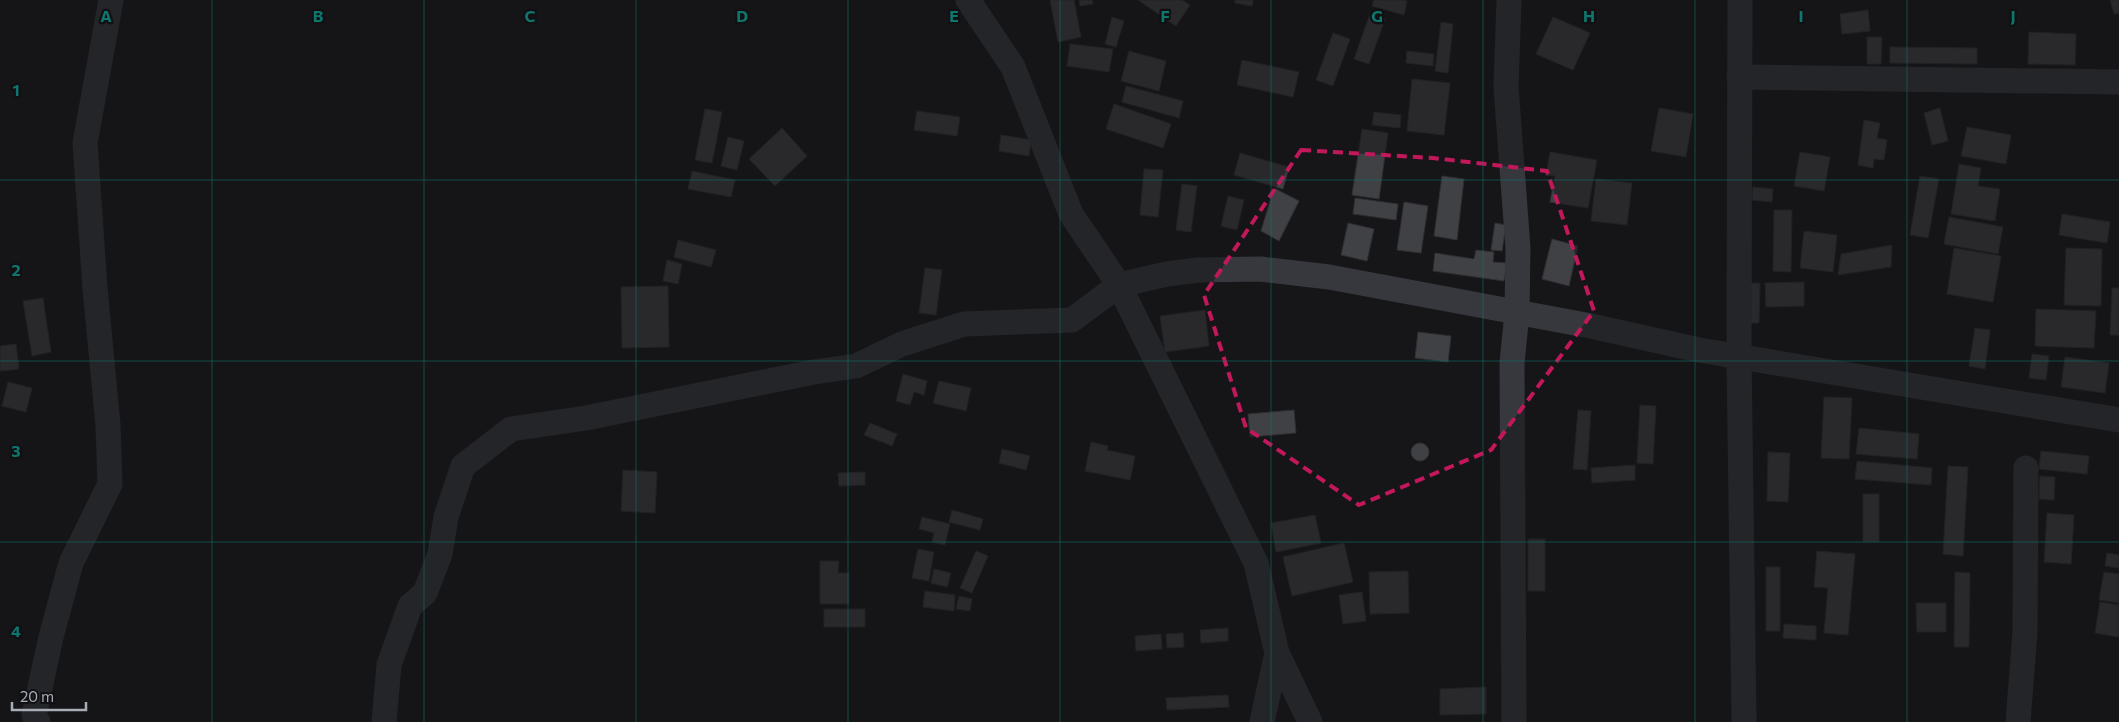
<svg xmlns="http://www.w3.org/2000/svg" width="2119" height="722" font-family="Commissioner,sans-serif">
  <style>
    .building { fill: #404145; stroke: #303034 }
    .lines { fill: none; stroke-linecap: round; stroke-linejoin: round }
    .minor { stroke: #37383d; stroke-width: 25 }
    .marked { fill: none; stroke: #c2185b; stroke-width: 4; stroke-dasharray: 10 6; stroke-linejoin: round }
    .grid { fill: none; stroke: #0f766e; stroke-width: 1; stroke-opacity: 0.55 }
    .grid-label { font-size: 16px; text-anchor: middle; font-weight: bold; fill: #0f766e; stroke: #111113; stroke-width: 4.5; stroke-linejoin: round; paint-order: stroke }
  </style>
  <rect width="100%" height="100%" fill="#161618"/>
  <g class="building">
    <polygon points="1050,0 1074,0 1081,37 1058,42"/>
    <polygon points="1079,0 1092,0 1093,4 1080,6"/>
    <polygon points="1138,0 1182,0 1190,5 1176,26"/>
    <polygon points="1235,0 1253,0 1252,6 1235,3"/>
    <polygon points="1374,0 1402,0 1407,1 1404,15 1372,6"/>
    <polygon points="2110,0 2119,0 2119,13 2114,14"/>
    <polygon points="1868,10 1870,31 1842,34 1840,14"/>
    <polygon points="1370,14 1385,19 1369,64 1354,59"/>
    <polygon points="1112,17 1124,21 1116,47 1105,44"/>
    <polygon points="1553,17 1590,33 1573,70 1536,54"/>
    <polygon points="1441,22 1453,24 1448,73 1435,71"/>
    <polygon points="2029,32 2076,34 2075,65 2028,64"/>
    <polygon points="1333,33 1350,39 1333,86 1316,80"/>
    <polygon points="1867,37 1882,37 1881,64 1867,64"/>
    <polygon points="1070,44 1113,49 1109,72 1067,66"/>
    <polygon points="1890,47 1977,48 1977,64 1890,63"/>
    <polygon points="1129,51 1166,61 1159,91 1121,81"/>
    <polygon points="1407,51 1434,54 1433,66 1406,63"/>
    <polygon points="1242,60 1299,72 1293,97 1237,85"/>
    <polygon points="1412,79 1450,83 1444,135 1407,131"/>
    <polygon points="1126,86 1183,101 1179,118 1122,102"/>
    <polygon points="1114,104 1171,124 1163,148 1106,129"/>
    <polygon points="1659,108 1693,114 1686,157 1651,151"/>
    <polygon points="1940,108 1948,141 1932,145 1924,113"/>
    <polygon points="705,109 722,112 712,163 695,160"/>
    <polygon points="917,111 960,117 957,136 914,130"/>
    <polygon points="1374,112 1401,115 1400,128 1372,125"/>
    <polygon points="1864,120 1880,123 1877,138 1887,140 1884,160 1874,159 1873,168 1858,165"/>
    <polygon points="1967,127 2011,135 2006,164 1961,156"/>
    <polygon points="782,128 807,156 775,186 749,159"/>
    <polygon points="1362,129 1388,133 1379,199 1352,195"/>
    <polygon points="1001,135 1031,140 1029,156 999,151"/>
    <polygon points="728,137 744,141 737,170 721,166"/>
    <polygon points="1550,152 1597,160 1588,208 1550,202 1555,176 1546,175"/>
    <polygon points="1800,152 1830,157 1824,191 1794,186"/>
    <polygon points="1240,153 1289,167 1283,189 1234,175"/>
    <polygon points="1959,164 1981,168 1978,186 2000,189 1995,221 1951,214"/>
    <polygon points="1144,169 1163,170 1158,217 1140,215"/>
    <polygon points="692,171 735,180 731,197 688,189"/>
    <polygon points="1442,176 1464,179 1457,240 1434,236"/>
    <polygon points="1920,176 1939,179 1928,238 1910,235"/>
    <polygon points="1596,179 1632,183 1627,225 1591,221"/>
    <polygon points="1182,184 1197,186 1191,232 1176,230"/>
    <polygon points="1753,187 1773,189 1772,202 1752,200"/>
    <polygon points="1274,188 1299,201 1279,241 1261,231"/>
    <polygon points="1228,196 1244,200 1237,230 1221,226"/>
    <polygon points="1355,198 1398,204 1396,220 1353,214"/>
    <polygon points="1404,202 1428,206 1421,253 1397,250"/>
    <polygon points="1774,210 1792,210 1791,272 1773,271"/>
    <polygon points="2062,214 2110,222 2107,243 2059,235"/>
    <polygon points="1949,217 2003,227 1998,254 1944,244"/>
    <polygon points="1348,223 1374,229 1367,261 1341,255"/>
    <polygon points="1495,223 1506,225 1502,251 1491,250"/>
    <polygon points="1804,231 1837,235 1833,272 1800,268"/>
    <polygon points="1552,239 1578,246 1569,286 1542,279"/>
    <polygon points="678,240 716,250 711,267 674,257"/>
    <polygon points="1892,245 1891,267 1838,275 1841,254"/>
    <polygon points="1954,248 2001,256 1993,302 1947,294"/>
    <polygon points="2066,248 2102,249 2101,306 2064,305"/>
    <polygon points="1476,250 1494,252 1493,262 1507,263 1504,281 1433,271 1435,253 1474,259"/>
    <polygon points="667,260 682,264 678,284 663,281"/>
    <polygon points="925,268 942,270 936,315 919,313"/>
    <polygon points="1804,282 1804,306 1766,307 1765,283"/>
    <polygon points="1747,283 1760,283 1759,323 1747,323"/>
    <polygon points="668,286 669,347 622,348 621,287"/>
    <polygon points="2112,288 2119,288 2119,335 2110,335"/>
    <polygon points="43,298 51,352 32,356 23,301"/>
    <polygon points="2036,309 2096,311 2094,348 2035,346"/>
    <polygon points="1205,310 1209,346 1165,352 1160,316"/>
    <polygon points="1975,328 1990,330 1985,369 1969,366"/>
    <polygon points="1418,332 1451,336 1448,362 1415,358"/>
    <polygon points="16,344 19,369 0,371 0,346"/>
    <polygon points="2032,354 2049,356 2046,380 2029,378"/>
    <polygon points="2065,357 2109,363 2105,393 2061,387"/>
    <polygon points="903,374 927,381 924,395 914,392 910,405 896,401"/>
    <polygon points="939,381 971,388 966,411 933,403"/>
    <polygon points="8,382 32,388 26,412 2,406"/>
    <polygon points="1824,397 1852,398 1849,459 1821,458"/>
    <polygon points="1640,405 1656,406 1653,464 1637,463"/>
    <polygon points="1294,410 1296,433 1250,437 1248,414"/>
    <polygon points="1578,410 1591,411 1587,470 1573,469"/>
    <polygon points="870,423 897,434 892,446 864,435"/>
    <polygon points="1859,428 1919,434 1917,459 1856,454"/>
    <polygon points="1091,442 1108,446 1107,450 1135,456 1130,480 1085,471"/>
    <circle cx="1420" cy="452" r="9"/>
    <polygon points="1002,449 1030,456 1026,470 999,463"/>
    <polygon points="2041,451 2089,456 2087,474 2039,469"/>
    <polygon points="1768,452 1790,453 1788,502 1767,501"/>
    <polygon points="1857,461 1932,468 1931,485 1855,479"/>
    <polygon points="1635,465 1635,480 1592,483 1591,468"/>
    <polygon points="1948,466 1968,467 1963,556 1943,554"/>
    <polygon points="623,470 657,472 655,513 621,511"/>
    <polygon points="865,472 865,485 839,486 838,473"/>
    <polygon points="2040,476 2055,477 2054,500 2039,499"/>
    <rect x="1863" y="494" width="16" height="48"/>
    <polygon points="952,510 983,519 980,530 949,522"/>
    <polygon points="2047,513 2074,515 2071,564 2044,562"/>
    <polygon points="1315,515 1321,543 1276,552 1271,523"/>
    <polygon points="922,517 950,524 945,545 932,542 934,533 919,529"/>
    <rect x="1528" y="539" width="17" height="52"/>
    <polygon points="1344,543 1353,582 1292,596 1283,557"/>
    <polygon points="918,549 934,552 929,581 912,578"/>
    <polygon points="976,551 988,556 972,593 960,588"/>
    <polygon points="1817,551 1855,554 1848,635 1824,633 1828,588 1814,587"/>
    <polygon points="2107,553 2119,555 2119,568 2105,566"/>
    <polygon points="820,561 839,561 838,573 849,573 849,604 820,604"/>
    <rect x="1766" y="567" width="14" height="64"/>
    <polygon points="934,569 951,573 947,587 931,583"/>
    <polygon points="1408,571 1409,613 1370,614 1369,572"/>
    <polygon points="1955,572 1970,573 1969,647 1954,647"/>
    <polygon points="2104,572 2119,574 2119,603 2099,600"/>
    <polygon points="925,591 955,595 954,611 923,607"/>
    <polygon points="1362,592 1366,621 1343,624 1339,595"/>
    <polygon points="959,596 972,599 970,611 956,609"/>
    <polygon points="2100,602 2119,605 2119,637 2095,633"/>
    <polygon points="1916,603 1946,603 1946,632 1917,632"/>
    <rect x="824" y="609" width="41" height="18"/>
    <polygon points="1784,624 1816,626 1816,640 1783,638"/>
    <polygon points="1228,628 1228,641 1201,643 1200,630"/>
    <polygon points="1183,633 1184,647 1167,648 1166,634"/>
    <polygon points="1161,634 1162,649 1136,651 1135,636"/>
    <polygon points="1486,687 1486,714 1440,715 1440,689"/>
    <polygon points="1228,695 1229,707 1167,710 1166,698"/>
  </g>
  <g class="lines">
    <g class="minor">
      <polyline points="968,0 1013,67 1071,214 1119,285 1256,563 1277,653 1310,722"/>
      <polyline points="1509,0 1506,87 1518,248 1517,313 1512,363 1514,722"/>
      <polyline points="1740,0 1739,356 1744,722"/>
      <polyline points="1739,77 2119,82"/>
      <polyline points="38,722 34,715 51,637 71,563 110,484 108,425 95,288 85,143 111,0"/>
      <polyline points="384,722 389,665 410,606 425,593 440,554 446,517 463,466 511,429 586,418 814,372 856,366 902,344 964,324 1072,320 1119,285 1167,274 1198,270 1260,269 1329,277 1591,326 1699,350 2119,420"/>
      <polyline points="1262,722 1277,653"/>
      <polyline points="2018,722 2025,632 2026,468"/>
    </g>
  </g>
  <path d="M0 0H2119V722H0ZM1301 150 1433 158 1547 171 1594 311 1491 450 1359 505 1246 428 1204 295Z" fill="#161618" fill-opacity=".55" fill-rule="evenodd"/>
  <path class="marked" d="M1301 150 1433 158 1547 171 1594 311 1491 450 1359 505 1246 428 1204 295Z"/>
  <path class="grid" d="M212 0V722M424 0V722M636 0V722M848 0V722M1060 0V722M1271 0V722M1483 0V722M1695 0V722M1907 0V722M0 180H2119M0 361H2119M0 542H2119"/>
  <g class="grid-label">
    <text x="106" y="22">A</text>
    <text x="318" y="22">B</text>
    <text x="530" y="22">C</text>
    <text x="742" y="22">D</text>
    <text x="954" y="22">E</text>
    <text x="1165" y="22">F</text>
    <text x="1377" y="22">G</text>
    <text x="1589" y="22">H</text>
    <text x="1801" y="22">I</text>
    <text x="2013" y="22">J</text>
    <text x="16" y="96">1</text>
    <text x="16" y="276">2</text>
    <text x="16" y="457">3</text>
    <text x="16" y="637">4</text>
  </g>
  <path d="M12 702v8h74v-8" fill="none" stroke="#a8adb8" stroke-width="2.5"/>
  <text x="20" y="702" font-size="15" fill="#a8adb8" stroke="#111113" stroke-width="4" paint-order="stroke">20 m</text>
</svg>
